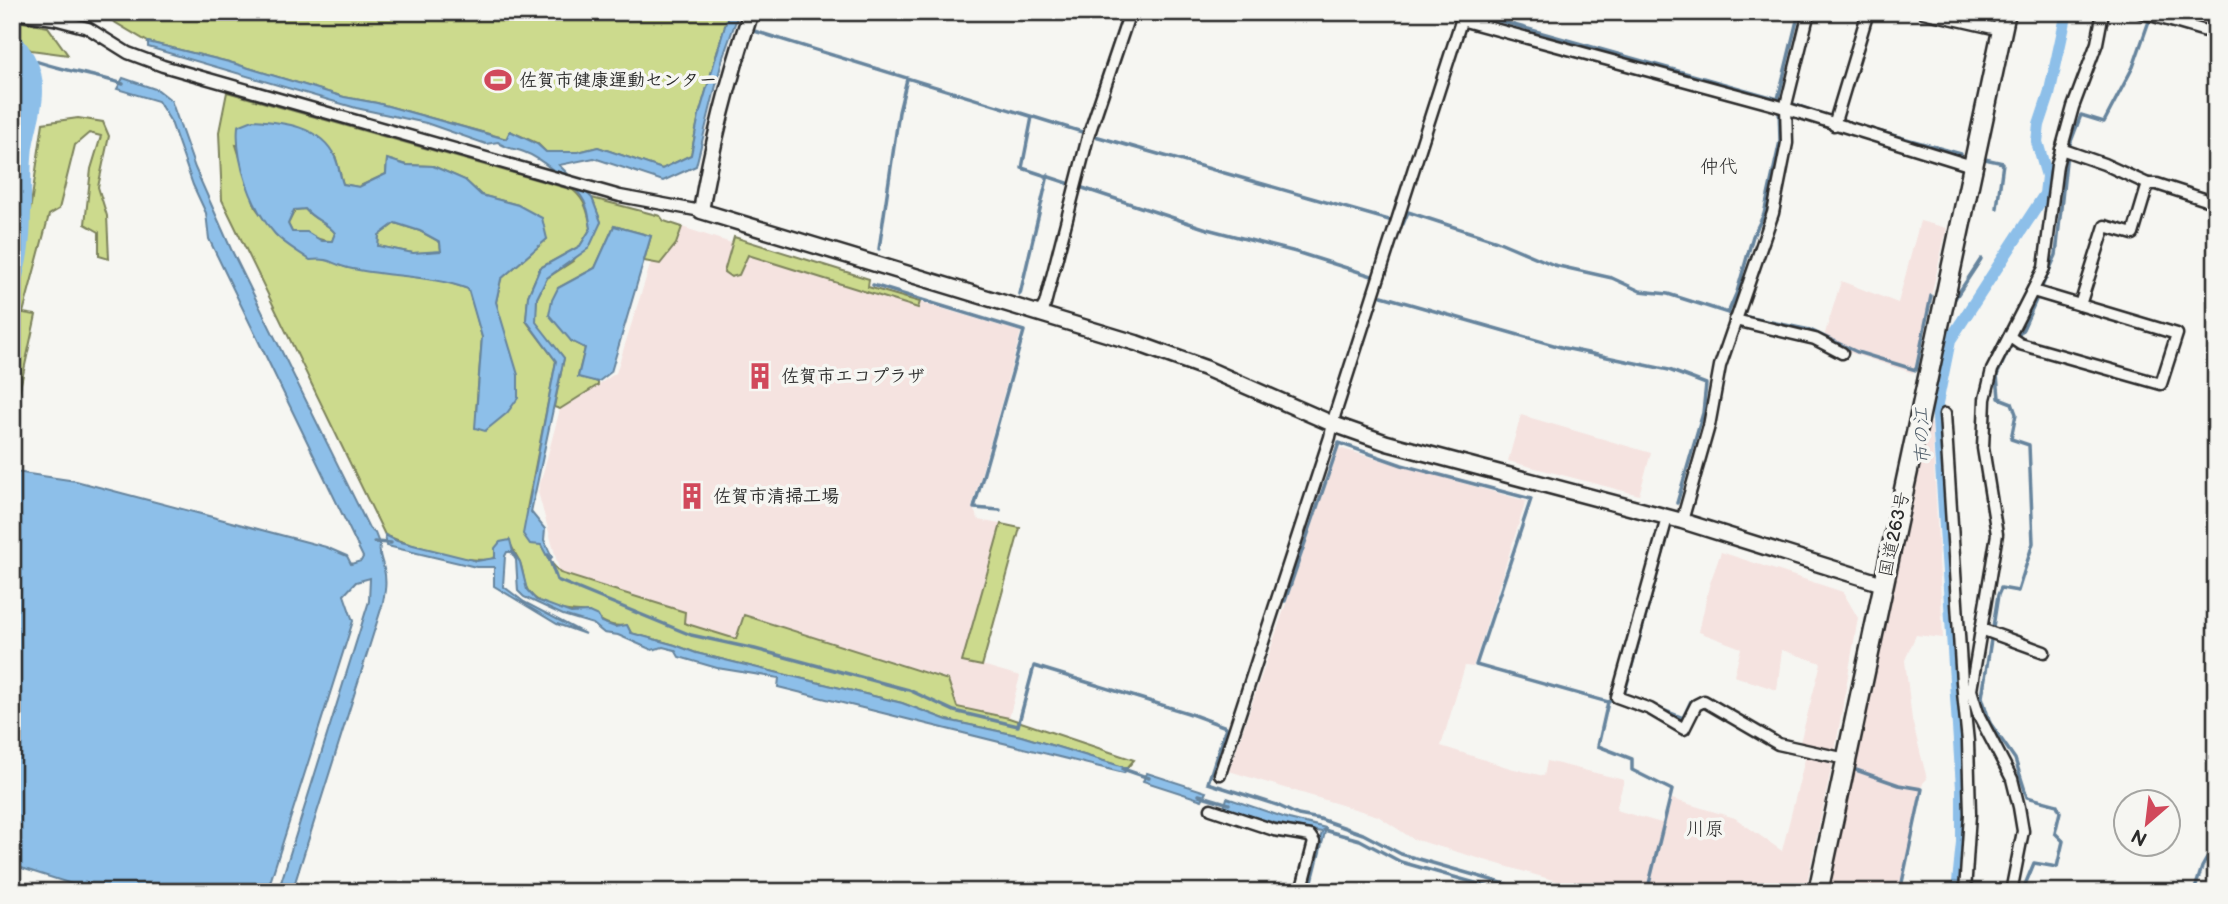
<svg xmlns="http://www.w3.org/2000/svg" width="2228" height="904" font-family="'Balsamiq Sans','Klee One',sans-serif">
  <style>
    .built { fill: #f5e3e0 }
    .green { fill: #ccda8d; stroke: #7c825c; stroke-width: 2; fill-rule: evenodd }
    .water { fill: #8dbfe9; stroke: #66849d; stroke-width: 2; fill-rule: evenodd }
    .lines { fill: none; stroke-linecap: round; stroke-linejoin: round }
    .stream { stroke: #66849d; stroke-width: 3.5 }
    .canal { stroke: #8dbfe9; stroke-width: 12 }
    .river { stroke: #8dbfe9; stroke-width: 23 }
    .street-casing { stroke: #2b2b2b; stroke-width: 15 }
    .secondary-casing { stroke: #2b2b2b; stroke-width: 19 }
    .highway-casing { stroke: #2b2b2b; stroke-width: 23 }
    .street { stroke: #f6f6f2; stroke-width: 10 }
    .secondary { stroke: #f6f6f2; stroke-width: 14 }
    .highway { stroke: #f6f6f2; stroke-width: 18 }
    .labels { text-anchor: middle; stroke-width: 7; stroke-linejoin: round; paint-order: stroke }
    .poi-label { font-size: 18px; font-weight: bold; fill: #2b2b2b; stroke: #f6f6f2; text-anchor: start }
    .street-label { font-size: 18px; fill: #2b2b2b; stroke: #f6f6f2 }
    .neighbourhood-label { font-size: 19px; fill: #2b2b2b; stroke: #f6f6f2 }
    .water-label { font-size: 19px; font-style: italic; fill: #485764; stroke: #f6f6f2 }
  </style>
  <rect width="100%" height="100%" fill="#f6f6f2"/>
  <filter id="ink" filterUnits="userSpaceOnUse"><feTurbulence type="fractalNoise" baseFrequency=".0143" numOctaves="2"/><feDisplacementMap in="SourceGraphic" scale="14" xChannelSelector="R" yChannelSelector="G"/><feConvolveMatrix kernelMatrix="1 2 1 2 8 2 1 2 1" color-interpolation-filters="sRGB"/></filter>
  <g filter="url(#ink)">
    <g class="built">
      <polygon points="2165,12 2216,12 2216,26"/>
      <polygon points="664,221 731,243 734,237 869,279 869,287 1021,332 972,507 979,520 1020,528 982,665 1020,676 1009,718 957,707 948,679 744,615 736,639 684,623 684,612 560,573 538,492 560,409 616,373"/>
      <polygon points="1920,221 1947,228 1913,373 1842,350 1823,340 1841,281 1898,303"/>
      <polygon points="1521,415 1651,453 1639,495 1508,461"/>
      <polygon points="1927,423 1932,423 1943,638 1916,635 1905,660 1912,720 1927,779 1923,783 1899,892 1828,892"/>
      <polygon points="1339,448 1526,501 1473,667 1465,666 1441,746 1510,768 1544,776 1547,761 1624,780 1616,810 1665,824 1672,799 1735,818 1782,851 1806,755 1798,750 1821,663 1782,650 1777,690 1734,676 1741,648 1699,632 1709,586 1721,552 1843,592 1858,618 1835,751 1805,892 1594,892 1413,839 1378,816 1229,771"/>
    </g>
    <g class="green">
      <polygon points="102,12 729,12 699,115 691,155 662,169 598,147 578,152 546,152 537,143 510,131 507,139 377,103 344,97 229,62 148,42 101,14"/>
      <polygon points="12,20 48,27 68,55 31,50 12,37"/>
      <polygon points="12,65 17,69 24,93 15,144 12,239"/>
      <path d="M227 92 573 190C586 201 588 212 591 228L580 246 540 268 528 296 526 321 556 361 527 509 549 560 560 573 685 612 684 623 736 639 744 615 948 680 957 707 1009 718 1134 760 1127 768 1021 736 947 720 902 703 696 653 675 645 631 633 627 625C611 628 602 622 589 612 569 613 536 608 526 587 523 578 523 568 519 560 515 553 512 548 509 540 505 545 500 554 495 557 479 568 403 543 385 535L222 200 219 132ZM236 145 335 155 343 184 358 187 386 174 387 159 406 165 433 166 465 180 481 195 518 205 547 239 501 279 496 302 500 320 476 411 482 337 469 289 444 281 345 267 276 235 256 208Z"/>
      <polygon points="78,118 103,122 109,136 98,187 107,216 109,259 99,256 99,232 85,224 91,169 101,136 89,133 75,145 59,209 49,215 23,313 36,315 19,393 12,441 12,298 21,272 43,123"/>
      <polygon points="592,198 660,216 664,221 682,227 676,244 660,264 644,261 651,236 614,226 595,268 558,288 571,341 585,348 578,376 598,382 598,385 560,409 554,407 564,358 535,322 537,298 547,278 573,261 601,222"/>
      <path d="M305 209C314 220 327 222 335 233L332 241C317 242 310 232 292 232L288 224 295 210Z"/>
      <polygon points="395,223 420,231 440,242 441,252 413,253 378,246 379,235"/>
      <polygon points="734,237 869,279 868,287 920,302 918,308 748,255 739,275 731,277 724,272"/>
      <polygon points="1001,524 1020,528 982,666 962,662"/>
    </g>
    <g class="water">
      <path d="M729 12H739L723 57 696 166 663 181 594 158 559 165 592 198 601 222 589 248 547 278 537 298 536 322 564 358 531 512 545 529 544 540 552 557 549 560 541 545 530 544 523 534 556 361 526 320 528 296 540 268 580 246 591 228C589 217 588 205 581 196 569 182 541 158 524 152 515 148 505 149 498 142L486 144 426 123 356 108 148 47V42L229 62 344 97 377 103 506 139 510 131 537 144 546 152H578L598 147 662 169 691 155 699 115Z"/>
      <path d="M123 78 158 90 171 100 195 168 231 249 369 528 375 533 380 546C378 554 382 560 384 569 387 582 385 593 382 606L292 892H278L369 601 370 578 356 582 344 595 353 621 267 892H97L12 865V481L16 472 76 481 326 547 347 556 351 564 361 561 363 557 209 239 206 213 193 185 171 122 158 101 117 89Z"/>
      <path d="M253 120C283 122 321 126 335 157 339 166 340 176 343 184L359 187 386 174 387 159 406 165 433 166 465 180 481 195 518 205 542 218 547 239 501 279 496 302 518 375V398L507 413 485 431 475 428 482 337 468 289C430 275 388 277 348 268 329 263 332 258 310 260 299 252 284 244 275 234 251 208 235 160 238 126ZM305 209C315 221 327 222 335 233L332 241H322L307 232H292L288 224 294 210ZM395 223 420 231 440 242 441 251 413 253 378 246 379 235Z"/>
      <polygon points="614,226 651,236 611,372 598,382 578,377 585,348 571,341 549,315 552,300 558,288 595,268"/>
      <polygon points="385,535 397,541 477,561 495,558 495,548 500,542 510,540 513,552 520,562 527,590 536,600 571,613 589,612 598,616 601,622 615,627 627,625 631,633 675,645 696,653 902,703 947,720 1021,736 1127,768 1124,773 778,687 779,678 717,668 679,657 675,650 663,647 652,650 618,635 604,633 593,624 563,615 524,597 518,591 516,560 511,552 507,552 505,556 503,586 524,602 585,634 557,624 494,586 494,567 476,567 387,546"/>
      <polygon points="1147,773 1206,792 1202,800 1143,781"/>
      <polygon points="1227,798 1289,819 1326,828 1310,892 1306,892 1322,832 1275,823 1224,808"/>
    </g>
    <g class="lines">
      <g class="stream">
        <polyline points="97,12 101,14 102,12"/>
        <polyline points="1468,12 1778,99 1834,118"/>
        <polyline points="751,30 1095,136 1403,224 1408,212 1497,241 1554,265 1612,278 1640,291 1668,294 1728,313 1810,330 1857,352 1916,370 1931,296"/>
        <path d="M22 56C55 70 89 73 123 84"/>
        <polyline points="1778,99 1799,12"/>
        <polyline points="1032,117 1022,168 1207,229 1296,252 1372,276"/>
        <polyline points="1852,124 1961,154"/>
        <polyline points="1985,159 2003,163 1997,208"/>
        <polyline points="879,249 899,112 907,79"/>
        <polyline points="873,285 1024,331 974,508 1000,510"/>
        <polyline points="1020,294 1048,175"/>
        <polyline points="1382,296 1564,348 1669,370 1706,384 1703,413 1677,503"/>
        <polyline points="1954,300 1981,259"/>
        <polyline points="1728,313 1737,292 1753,236 1764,214 1780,141 1779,107"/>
        <polyline points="374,542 391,543"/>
        <polyline points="548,555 557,580 691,635 755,649 909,690 954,711 1018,726 1034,666 1188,713 1226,727 1208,783 1277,805 1298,815 1320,819 1363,834 1401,854 1533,892"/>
        <polyline points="1285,601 1339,443 1402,465 1531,499 1476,665 1608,702 1615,699"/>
        <polyline points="1624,695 1668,534"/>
        <polyline points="1608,702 1598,746 1632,759 1632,770 1672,790 1647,892"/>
        <polyline points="1655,707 1683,718 1691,701 1697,703"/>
        <polyline points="1728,720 1779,749"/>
        <polyline points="1790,752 1830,761"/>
        <polyline points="1123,769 1149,778"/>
        <polyline points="1856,770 1899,785 1922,789 1900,892"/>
        <polyline points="1199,795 1229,804"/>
        <polyline points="1324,830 1360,840 1401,862 1507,892"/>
        <polyline points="2022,892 2034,863 2057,867 2063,841 2055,833 2060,812 2057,805 2027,797 2015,759 1990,723 1982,697 1998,595 2001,588 2018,591 2033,543 2029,445 2011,439 2016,414 2012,403 1999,398 1997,375 2010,347 2023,329 2056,255 2067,152 2081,115 2104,122 2133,67 2149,21"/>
        <polyline points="2194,892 2202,867 2216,842"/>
      </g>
      <polyline class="canal" points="1957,892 1962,842 1962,788 1937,404 1950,340 2045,194 2047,176 2037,142 2039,125 2049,95 2067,12"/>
      <path class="river" d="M12 44C20 53 27 64 30 76 36 101 23 127 21 151 17 192 24 233 12 274"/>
      <defs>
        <g id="street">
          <polyline points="1923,12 2002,30"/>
          <polyline points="2140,12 2216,34"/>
          <polyline points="12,13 54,19 88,28 128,53 163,66 620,196 701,211"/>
          <polyline points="1461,20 1775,105 1972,166"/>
          <polyline points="1834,125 1868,12"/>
          <polyline points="2061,149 2104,164 2148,184 2133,234 2105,226 2080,305"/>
          <polyline points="2148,184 2157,184 2216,203"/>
          <polyline points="1039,314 1045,304 1088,137 1130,12"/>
          <polyline points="1735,320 1815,339 1842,353"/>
          <polyline points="2010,337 2020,344 2161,384 2177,334 2033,291"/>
          <polyline points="1945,414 1962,682 1968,742 1970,814 1965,892"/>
          <polyline points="1667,518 1617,697 1650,709 1684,729 1696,705 1704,701 1778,744 1846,759"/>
          <polyline points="1682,521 1709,426 1720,366 1773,213 1787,143 1786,105 1809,12"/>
          <polyline points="1981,629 2044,652"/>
          <polyline points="1220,774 1330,437 1335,414 1463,15"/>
          <polyline points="1211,809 1274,830 1310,836 1314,842 1301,892"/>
          <polyline points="2011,892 2023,831 2019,807 2012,779 1979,716 1971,690 1997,534 1983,448 1985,399 1992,370 2044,268 2057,165 2073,107 2097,43 2103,12"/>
        </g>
        <path id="secondary" d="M751 12C729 78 712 143 701 211L1136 343 1205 368 1333 424 1387 443 1682 521 1883 584"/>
        <polyline id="highway" points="1818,892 2006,12"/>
      </defs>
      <use href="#street" class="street-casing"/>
      <use href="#secondary" class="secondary-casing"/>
      <use href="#highway" class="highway-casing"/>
      <use href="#street" class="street"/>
      <use href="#secondary" class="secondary"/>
      <use href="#highway" class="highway"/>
    </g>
  </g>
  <defs>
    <symbol id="stadium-bare" viewBox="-9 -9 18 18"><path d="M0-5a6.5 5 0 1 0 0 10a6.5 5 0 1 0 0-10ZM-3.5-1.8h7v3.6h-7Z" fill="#d1495b" stroke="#f6f6f2" stroke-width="2.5" paint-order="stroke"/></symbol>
    <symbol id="building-bare" viewBox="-9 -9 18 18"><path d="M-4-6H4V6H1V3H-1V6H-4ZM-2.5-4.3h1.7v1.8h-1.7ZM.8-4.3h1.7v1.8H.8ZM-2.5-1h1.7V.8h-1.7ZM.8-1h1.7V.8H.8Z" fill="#d1495b" stroke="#f6f6f2" stroke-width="2.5" paint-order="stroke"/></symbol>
  </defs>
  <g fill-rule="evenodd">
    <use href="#stadium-bare" x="479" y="61" width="38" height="38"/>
    <use href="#building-bare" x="741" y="357" width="38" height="38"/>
    <use href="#building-bare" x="673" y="477" width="38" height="38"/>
  </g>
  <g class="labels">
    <g class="poi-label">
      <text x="519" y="86">佐賀市健康運動センター</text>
      <text x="781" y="382">佐賀市エコプラザ</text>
      <text x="713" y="502">佐賀市清掃工場</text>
    </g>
    <g class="street-label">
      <text transform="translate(1894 534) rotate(-78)" y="6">国道263号</text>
    </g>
    <g class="neighbourhood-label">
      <text x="1719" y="173">仲代</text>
      <text x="1705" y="835">川原</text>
    </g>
    <g class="water-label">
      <text transform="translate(1921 436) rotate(-92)" y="7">市の江</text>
    </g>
  </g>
  <rect width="2228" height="904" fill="none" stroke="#f6f6f2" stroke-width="42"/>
  <rect x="21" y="21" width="2186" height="862" fill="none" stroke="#2b2b2b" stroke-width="2.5" filter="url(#ink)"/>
  <g transform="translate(2147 823) rotate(208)"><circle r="33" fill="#f6f6f2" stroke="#a5a5a2" stroke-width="2"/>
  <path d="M0-5L12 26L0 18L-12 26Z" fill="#d1495b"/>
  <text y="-10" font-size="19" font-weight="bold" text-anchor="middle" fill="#2b2b2b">N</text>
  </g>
</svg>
